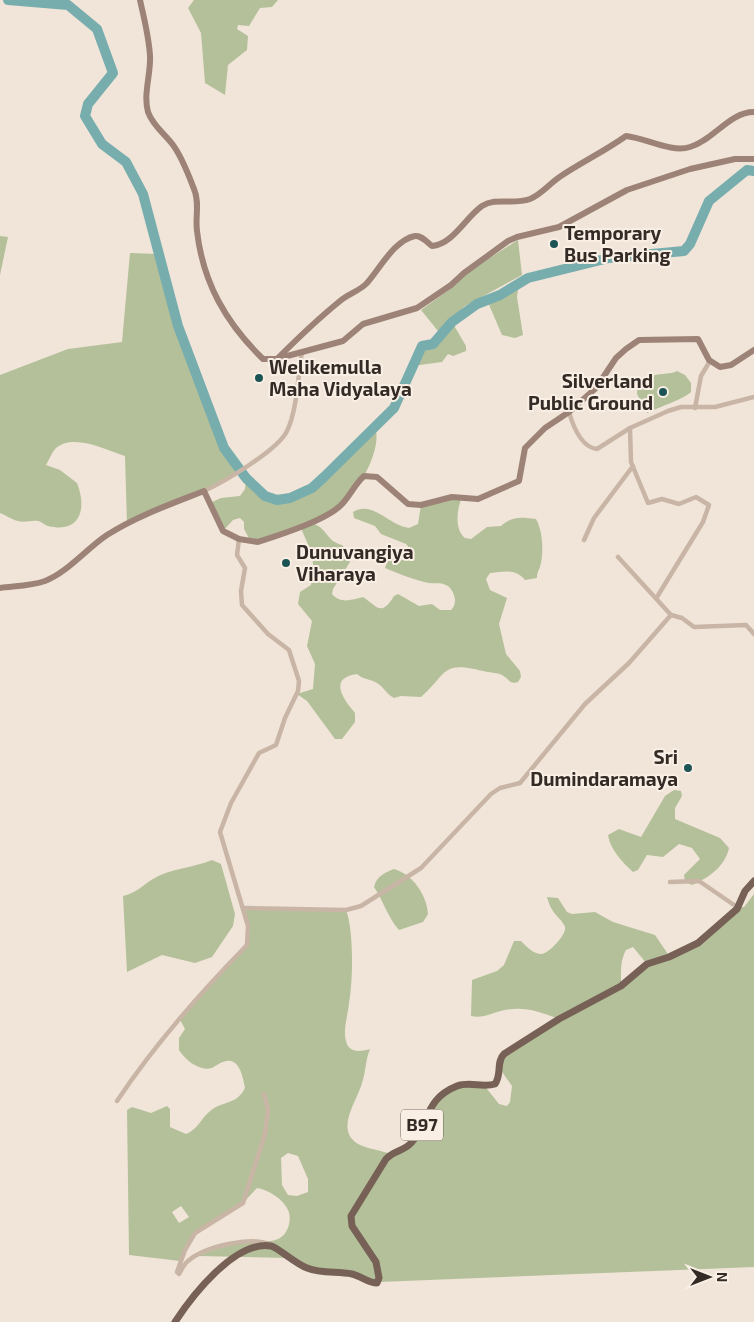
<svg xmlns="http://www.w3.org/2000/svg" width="754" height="1322" font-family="'Exo 2',sans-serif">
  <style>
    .green { fill: #b4c099; fill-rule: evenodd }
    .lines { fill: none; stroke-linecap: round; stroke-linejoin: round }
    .river { stroke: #78adae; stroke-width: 10 }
    .street { stroke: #c9b5a5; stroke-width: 4.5 }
    .secondary { stroke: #9d8377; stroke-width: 6 }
    .primary { stroke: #776157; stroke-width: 7 }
    .poi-dot { fill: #1c5456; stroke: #f9efe5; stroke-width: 2 }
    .labels { text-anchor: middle; stroke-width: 4; stroke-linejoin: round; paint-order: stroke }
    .shield { fill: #f9efe5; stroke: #70665f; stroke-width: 1 }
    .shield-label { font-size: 18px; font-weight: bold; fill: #352b26 }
    .poi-label { font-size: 19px; font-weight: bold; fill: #352b26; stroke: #f9efe5; text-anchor: start }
  </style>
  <rect width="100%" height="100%" fill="#f1e5d9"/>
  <g class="green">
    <polygon points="194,0 278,0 272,7 260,8 249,26 238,25 237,29 248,36 247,50 228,65 225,95 205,83 201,33 188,8"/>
    <polygon points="0,236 8,237 0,275"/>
    <polygon points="518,240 522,275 465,306 438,331 421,310 450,289 472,269"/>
    <path d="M130 253 159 254 178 326 224 448 240 470 212 487 127 524 125 456C106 450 74 433 56 448 52 452 49 460 46 465L60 470 77 483C87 508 81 534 48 526 44 525 41 521 38 521 31 520 24 523 18 521 12 520 6 515 0 513V375L68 349 122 342Z"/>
    <polygon points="519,282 517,297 523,335 515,338 502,335 487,300 500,295"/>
    <polygon points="452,322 466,346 466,351 453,356 448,354 442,362 412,366 422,346 434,344"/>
    <path d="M677 371 685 375 691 383V392C684 399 659 407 647 413L637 394C637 369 667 377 677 371Z"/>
    <path d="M375 427C383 449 358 493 339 507 331 513 320 517 311 522 323 528 322 529 330 538 338 548 345 538 350 562L333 589 332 594C341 604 351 600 363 597 378 607 381 617 394 596L398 594 419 606 432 604 440 610H451C458 604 455 592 448 586 441 582 436 584 429 583 417 581 397 573 385 568L388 559 406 560 411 557 412 551 406 544 381 534 375 526 354 518 353 512C373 500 388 525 409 528L418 524 421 505 462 497C457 509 454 529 465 538L471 539 487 527 501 526C512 516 521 517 536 519 543 531 544 553 540 567 538 572 537 572 537 578L525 580C515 568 504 572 490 573L486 579 490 590 507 598 499 624 506 654 520 671 521 677 518 682C510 685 508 678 502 675 496 672 489 673 483 671 441 660 447 674 421 697L401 696 394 698C386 694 384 687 377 683 371 679 364 680 357 674 328 678 343 699 355 713V722L342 739H335L307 701 297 694 313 689 315 664 307 646 312 621 298 604 300 592 311 585C317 559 310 550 300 526L251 542 244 529V522L240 518 233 520 223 531 210 503 221 498 240 496 245 489 246 478C255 486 263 495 274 499 305 508 354 446 375 427Z"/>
    <path d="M674 790 681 791 682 796 675 808V819L720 838 729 848C725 867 708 878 692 885L685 882 684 875 700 859 692 848 679 844 663 857 647 855 638 870 633 872C622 862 610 849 608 835L619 829 641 837 665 796Z"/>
    <path d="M212 860 221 864 235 914 233 926 212 957 195 963 162 955 127 972 123 896C136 893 143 885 153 879 171 868 193 868 212 860Z"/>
    <path d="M394 869C413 874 427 896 428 914L423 922 399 930C388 918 383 900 374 887 377 876 384 873 394 869Z"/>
    <path d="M754 894V1267L379 1282 356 1275 322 1272 287 1258 197 1256C215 1249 234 1243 254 1241 263 1240 272 1243 280 1238 289 1233 292 1218 288 1210 283 1199 269 1190 257 1188L243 1203 195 1233 180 1261 129 1255 127 1110 132 1107 151 1113 167 1106 170 1109V1127L186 1134C198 1129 200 1120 209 1112 222 1100 236 1106 245 1088 243 1077 239 1055 223 1062 219 1063 216 1066 212 1068 200 1072 185 1060 179 1050V1038L185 1029 179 1018 247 945 249 935 244 908 346 910C354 930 353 982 349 1003 348 1016 341 1034 348 1046 353 1053 363 1051 370 1049 365 1061 366 1072 362 1083 358 1099 337 1126 354 1141 361 1148 381 1150 390 1154L413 1142 428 1110 455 1087 483 1084 499 1104 507 1106 510 1102 512 1086 500 1069V1058L559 1019C541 1012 524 1006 505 1010 494 1012 483 1019 471 1016L472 980 497 971 504 965 514 941H521C526 946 532 953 540 954 548 955 567 934 565 927 563 921 556 916 553 911 550 907 548 901 547 897L558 898 567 912 572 914 595 912 613 922 655 935 670 957 698 943 737 907H744ZM633 947 647 964 621 985C621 972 620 961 626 950ZM288 1153 298 1156 308 1179V1192L297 1196 288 1195 282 1185 281 1158ZM181 1206 189 1217 179 1223 172 1212Z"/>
  </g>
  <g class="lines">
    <polyline class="river" points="8,0 68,5 97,29 113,73 88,104 85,116 102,144 126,162 143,194 178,326 224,448 246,478 265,496 277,500 290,498 312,488 324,477 394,408 422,346 433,344 452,322 477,304 500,295 528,278 609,258 684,251 690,244 709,201 747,170 754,171"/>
    <g class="street">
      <polyline points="695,408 701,376 710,361"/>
      <path d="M569 412C573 426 581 447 597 449L630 428 668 411 681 407H715L754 397"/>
      <polyline points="630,428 631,462 648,503 662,499 679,504 696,497 709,505 703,522 657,597"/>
      <path d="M204 491C224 482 278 450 287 431 297 411 298 375 302 352"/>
      <polyline points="584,540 594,518 633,466"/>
      <polyline points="618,557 671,615 682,618 694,627 746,625 754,634"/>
      <polyline points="670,882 699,881 737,907"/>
      <polyline points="244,908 346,910 361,906 421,868 491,794 500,788 520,783 585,704 629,663 671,615"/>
      <path d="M264 1094 268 1110 265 1134 243 1203 195 1233 185 1250 177 1272 179 1274C182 1269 184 1264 188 1261 204 1247 252 1235 271 1245"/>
      <path d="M117 1101C155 1044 199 994 247 945L248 926 220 832 231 803 259 753 276 745 285 718 298 691 299 681 289 650 268 634 242 605 241 591 245 568 237 555 239 539"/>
    </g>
    <g class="secondary">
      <path d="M140 0C144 18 149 37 150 56 151 74 143 94 148 112 153 126 165 134 173 145 182 157 189 176 194 189 200 203 195 217 197 231 203 283 226 323 263 359H276L343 341 363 324 417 308 451 285 464 273 508 241 517 237 559 227 627 190 690 169 735 159H754"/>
      <path d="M278 358C298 338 319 318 340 301 348 294 359 291 366 284 379 270 394 240 415 236 421 235 427 242 432 246 453 244 465 218 482 206 496 197 513 205 530 199 542 194 550 183 561 176 582 162 605 151 626 136 646 138 671 153 690 147 714 140 729 112 754 112"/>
      <path d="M0 588C15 586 31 586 45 581 68 572 86 549 107 535 137 516 171 504 204 491L223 531 239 539 258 542C279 535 324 521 340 506 349 498 354 485 364 476L377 477 408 504 421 505 452 497 478 499 519 481 525 448 545 428 569 412 596 388 616 358 626 349 639 340 698 339 709 360 720 367 731 365 754 350"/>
    </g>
    <path class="primary" d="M175 1322C192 1296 235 1240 271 1246 277 1247 296 1264 307 1268 322 1274 337 1271 352 1274 361 1276 368 1283 377 1283L379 1278 376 1262 352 1226 351 1216 386 1159C393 1151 404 1151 411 1143 430 1124 424 1099 457 1086 470 1081 482 1088 495 1084 502 1074 496 1062 504 1054L559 1019 621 986 647 964 669 957 698 943 737 909 745 891 754 881"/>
  </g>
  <g class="poi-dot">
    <circle cx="554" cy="244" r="5"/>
    <circle cx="259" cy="378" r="5"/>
    <circle cx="663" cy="392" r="5"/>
    <circle cx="286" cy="563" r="5"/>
    <circle cx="688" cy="768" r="5"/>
  </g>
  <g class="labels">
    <rect class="shield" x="401" y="1109.5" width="42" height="31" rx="4"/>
    <g class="shield-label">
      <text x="422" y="1131">B97</text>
    </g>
    <g class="poi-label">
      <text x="564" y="240">Temporary<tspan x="564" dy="22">Bus Parking</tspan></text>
      <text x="269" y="374">Welikemulla<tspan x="269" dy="22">Maha Vidyalaya</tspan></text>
      <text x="653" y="388" text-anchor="end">Silverland<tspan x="653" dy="22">Public Ground</tspan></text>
      <text x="296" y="559">Dunuvangiya<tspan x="296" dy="22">Viharaya</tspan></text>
      <text x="678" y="764" text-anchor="end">Sri<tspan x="678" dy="22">Dumindaramaya</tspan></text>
    </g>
  </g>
  <g transform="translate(709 1277) rotate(90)" stroke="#f9efe5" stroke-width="4" paint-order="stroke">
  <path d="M0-4L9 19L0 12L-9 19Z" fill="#352b26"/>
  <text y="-8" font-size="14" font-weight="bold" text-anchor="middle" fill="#352b26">N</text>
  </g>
</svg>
